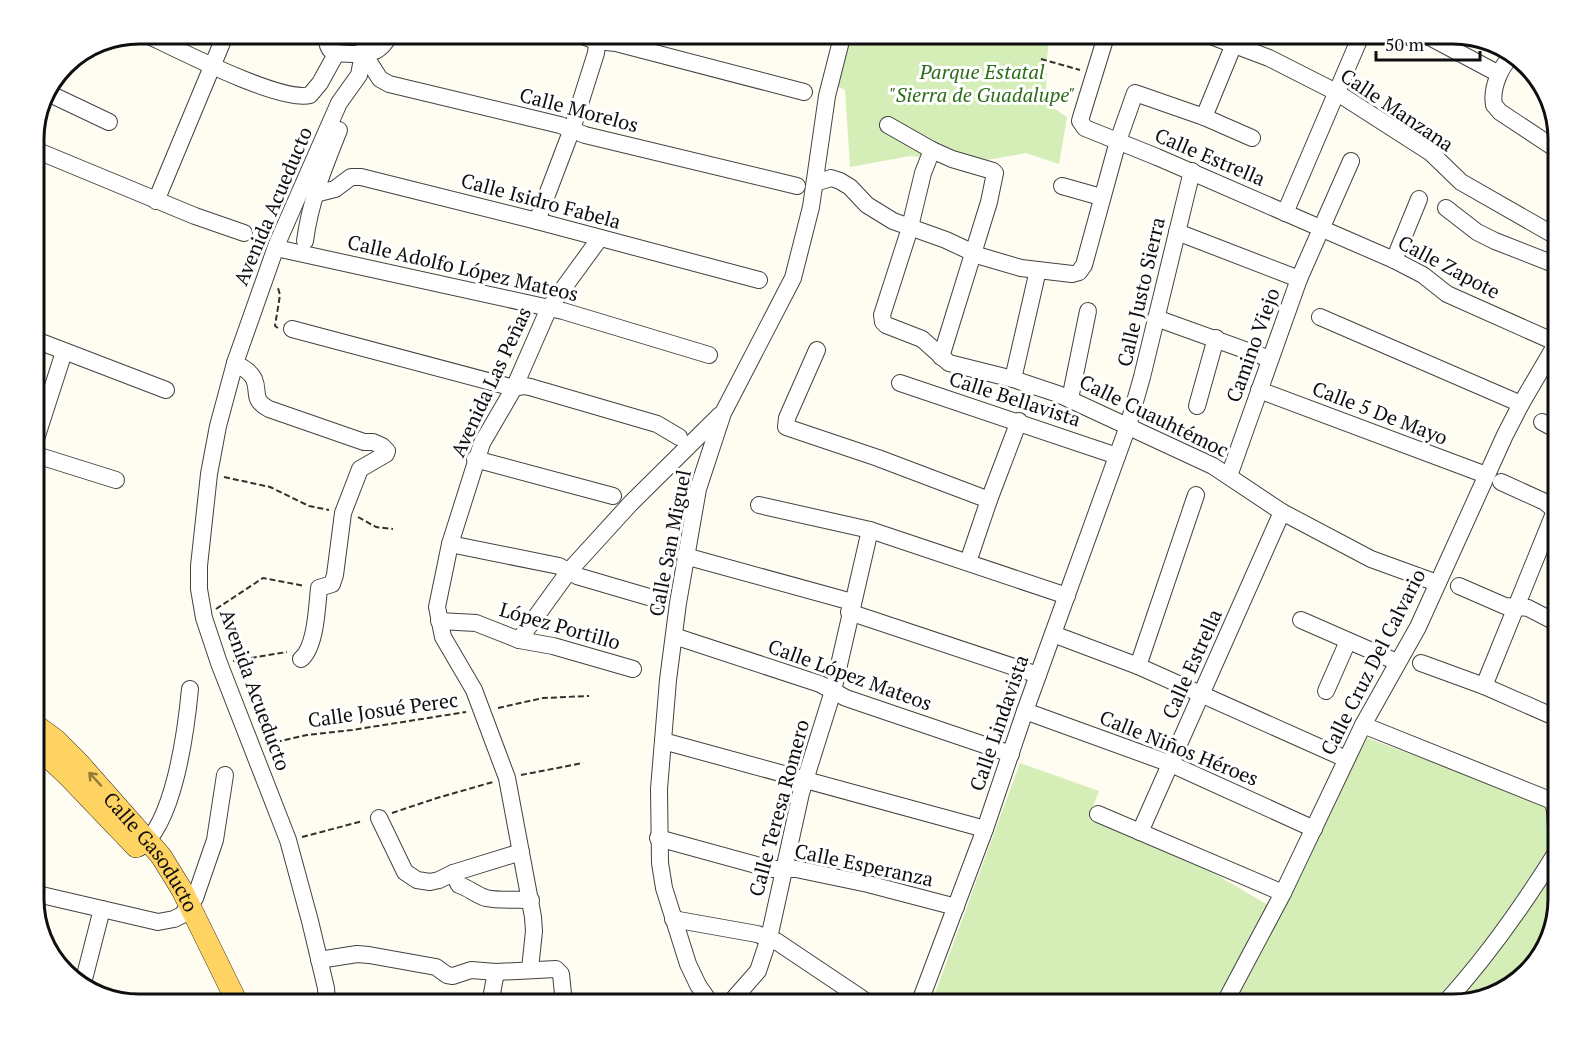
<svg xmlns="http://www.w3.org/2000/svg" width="1592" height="1037" font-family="'PT Serif',serif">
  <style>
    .green { fill: #d5edb7 }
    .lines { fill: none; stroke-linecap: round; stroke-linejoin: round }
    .minor-casing { stroke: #424242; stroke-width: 18 }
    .major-casing { stroke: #202020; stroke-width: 22 }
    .path { stroke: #313131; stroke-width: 2; stroke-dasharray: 6 3; stroke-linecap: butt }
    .minor { stroke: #fff; stroke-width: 16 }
    .major { stroke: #ffd361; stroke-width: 21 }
    .oneway { stroke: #937b3c }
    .labels { text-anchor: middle; stroke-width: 6; stroke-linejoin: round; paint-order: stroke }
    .park-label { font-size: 20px; font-style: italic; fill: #2d6c19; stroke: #fff }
    .street-label { font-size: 20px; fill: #0f0f0f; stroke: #fff }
    .rim { fill: none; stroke: #0f0f0f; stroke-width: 3 }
  </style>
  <rect width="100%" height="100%" fill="#fffcf1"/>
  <g class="green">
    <path d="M842 33H1051C1045 56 1047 79 1046 103L1067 117 1059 164 1026 153 975 162 910 156 850 167 845 90 838 87 844 58Z"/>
    <polygon points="1362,736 1559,809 1559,899 1541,957 1506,990 1454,1004 931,1004 1020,763 1099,791 1091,812 1200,865 1278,911"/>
  </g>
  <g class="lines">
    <defs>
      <g id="minor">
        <path d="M143 33C175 48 280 103 310 95L320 83 336 54"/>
        <path d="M326 33C327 56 334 53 353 54 373 54 381 52 391 33"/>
        <polyline points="575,33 596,41 616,43 804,92"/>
        <polyline points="1107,33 1082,114 1080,121 1085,128 1157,157 1394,260 1423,275 1447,294 1557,343"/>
        <polyline points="1203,33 1269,58 1336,92 1431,153 1461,182 1559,238"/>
        <polyline points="1422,33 1499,74"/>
        <polyline points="364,54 380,79 389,84 560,125 585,135 797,186"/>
        <path d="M1516 55C1501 61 1491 89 1494 105L1500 112 1559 151"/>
        <polyline points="50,94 109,122"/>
        <polyline points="1204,117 1234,44"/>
        <polyline points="888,125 932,150 952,159 993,171 995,173 989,202 941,357"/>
        <polyline points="33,149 195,216 244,233"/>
        <polyline points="932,150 923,173 909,231 882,315 883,322 886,325 922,339 949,363 1013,379 1058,394 1213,466 1282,512 1371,559 1437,583"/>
        <polyline points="815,183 831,178 840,181 850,187 867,205 893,221 946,240 980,256 1021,268 1072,274 1079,272 1084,265 1118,141 1135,93 1204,117 1252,138"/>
        <polyline points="1062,186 1101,197"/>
        <polyline points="315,194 335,189 351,177 361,177 537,221 759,280"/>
        <polyline points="156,201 226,33"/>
        <polyline points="1446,208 1477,232 1495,241 1559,266"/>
        <polyline points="1285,213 1362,33"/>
        <polyline points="537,221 572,129 596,53 597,44 592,34"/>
        <polyline points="1177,232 1299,279"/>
        <path d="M305 241C310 202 324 167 339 130"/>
        <polyline points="276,248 563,311 709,355"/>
        <polyline points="1394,260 1419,199"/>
        <polyline points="33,278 36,279"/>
        <polyline points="1320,317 1521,404"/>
        <polyline points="1156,318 1270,359"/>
        <polyline points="292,329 514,388 524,386 530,387 657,424 679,437"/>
        <polyline points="33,339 166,390"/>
        <polyline points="817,350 787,418 786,427 878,458 989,500"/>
        <path d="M235 363C242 367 250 371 254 379 260 393 251 399 269 409L364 442H373L382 446 387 451 386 454 360 469 343 513 335 575 332 584 319 588C317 606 316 647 301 659"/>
        <polyline points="1013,379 1038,270"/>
        <polyline points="900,383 1117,456"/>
        <polyline points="1259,390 1486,475"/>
        <polyline points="1070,399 1088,311"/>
        <polyline points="1197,406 1216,338"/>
        <polyline points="1542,422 1559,431"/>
        <polyline points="33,448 64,352"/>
        <polyline points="33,454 116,480"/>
        <polyline points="475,459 613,496"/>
        <polyline points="1229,476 1299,279 1351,161"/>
        <polyline points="1501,482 1545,502 1551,507 1559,519"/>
        <polyline points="759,505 870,530 1067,596"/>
        <polyline points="450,544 559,566 577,576 659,600"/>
        <polyline points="685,556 852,602"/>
        <polyline points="968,562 989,500 1019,421"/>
        <polyline points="1459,586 1505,606 1528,608 1559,624"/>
        <polyline points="849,612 1038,675"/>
        <polyline points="1301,620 1397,662"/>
        <polyline points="439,621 476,623 519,640 553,646 633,669"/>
        <polyline points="1053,634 1138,666 1346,759"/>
        <polyline points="674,636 820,684 846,698 1011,754"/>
        <polyline points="519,640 569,571 631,503 720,415"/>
        <polyline points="1421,663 1484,686 1559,719"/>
        <polyline points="1138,666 1196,495"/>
        <polyline points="1484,686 1559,501"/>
        <polyline points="1326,691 1348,641"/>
        <polyline points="1025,711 1171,764 1314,829"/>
        <path d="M1363 725 1550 800C1560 808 1552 829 1559 843"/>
        <polyline points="663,741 985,829"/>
        <polyline points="1098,814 1283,893"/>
        <polyline points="379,818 405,872 417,880 430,882 439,880 453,873 521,852"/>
        <polyline points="1140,832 1282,512"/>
        <polyline points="658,838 771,869 796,869 868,884 956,907"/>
        <path d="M139 848C174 825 186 731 190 689"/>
        <path d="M453 873 459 885C469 888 476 895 486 898 499 901 516 899 531 900"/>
        <polyline points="33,893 158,922 174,919 182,915 195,898 215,840 225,775"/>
        <polyline points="673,919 757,934 776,941 870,1004"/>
        <polyline points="319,960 357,954 369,955 436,967 447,975 453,976 471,970 496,972 556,969 561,974 564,1004"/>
        <polyline points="530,969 534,931 533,917 507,778 474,690 443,637 437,607 450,544 482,443 514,388 549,308 600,238"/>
        <polyline points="82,987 102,909"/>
        <polyline points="327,1004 326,988 310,921 288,840 219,663 204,618 199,589 199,566 209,474 218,426 235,363 277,244 339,103 359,75 367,33"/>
        <polyline points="490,1004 496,972"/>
        <polyline points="711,1004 698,985 688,964 664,888 660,863 659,789 668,680 678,603 698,489 723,413 793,278 811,207 827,96 843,33"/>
        <polyline points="729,1004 758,971 769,938 801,793 833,691 870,530"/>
        <polyline points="919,1004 985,829 1025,711 1128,426 1142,377 1192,171"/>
        <polyline points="1224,1004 1283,893 1363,725 1418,627 1505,435 1521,404 1559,339"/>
        <path d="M1444 1004C1487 957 1525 903 1559 848"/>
      </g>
      <g id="major">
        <path id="s1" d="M33 723 56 740 78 762 161 856 182 890 238 1004"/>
        <polyline points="33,743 67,775 136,847"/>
      </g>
    </defs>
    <use href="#minor" class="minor-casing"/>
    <use href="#major" class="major-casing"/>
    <g class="path">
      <polyline points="1041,59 1080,70"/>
      <polyline points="278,328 275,326 280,295 278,288"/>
      <polyline points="224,477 270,487 309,506 329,510"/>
      <polyline points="358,517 376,527 393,529"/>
      <polyline points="216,609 263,578 305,586"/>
      <polyline points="233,661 287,652"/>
      <polyline points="498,708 543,698 589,696"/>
      <polyline points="267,744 307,735 352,730 466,712"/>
      <polyline points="521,775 583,763"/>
      <polyline points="392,813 437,798 493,782"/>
      <polyline points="302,837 363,821"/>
    </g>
    <use href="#minor" class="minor"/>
    <use href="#major" class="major"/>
  </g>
  <defs><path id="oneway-shaft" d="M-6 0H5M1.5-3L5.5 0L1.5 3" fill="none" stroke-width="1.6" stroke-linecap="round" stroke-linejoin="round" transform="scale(1.5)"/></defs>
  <use class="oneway" href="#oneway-shaft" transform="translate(95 779) rotate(-133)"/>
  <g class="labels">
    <g class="park-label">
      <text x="982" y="79">Parque Estatal<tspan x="982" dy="23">"Sierra de Guadalupe"</tspan></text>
    </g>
    <g class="street-label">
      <text transform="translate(579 110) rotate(15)" y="7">Calle Morelos</text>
      <text transform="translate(1397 110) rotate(34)" y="7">Calle Manzana</text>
      <text transform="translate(1210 157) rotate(23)" y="7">Calle Estrella</text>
      <text transform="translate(541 201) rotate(15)" y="7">Calle Isidro Fabela</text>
      <text transform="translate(273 206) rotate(-67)" y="7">Avenida Acueducto</text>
      <text transform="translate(1449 267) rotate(28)" y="7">Calle Zapote</text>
      <text transform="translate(463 268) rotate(13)" y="7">Calle Adolfo López Mateos</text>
      <text transform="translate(1141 292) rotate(-77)" y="7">Calle Justo Sierra</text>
      <text transform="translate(1253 345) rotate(-70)" y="7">Camino Viejo</text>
      <text transform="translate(491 382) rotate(-65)" y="7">Avenida Las Peñas</text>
      <text transform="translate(1015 399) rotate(18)" y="7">Calle Bellavista</text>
      <text transform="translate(1380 413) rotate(21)" y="7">Calle 5 De Mayo</text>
      <text transform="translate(1154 416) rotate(26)" y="7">Calle Cuauhtémoc</text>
      <text transform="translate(670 543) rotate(-79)" y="7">Calle San Miguel</text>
      <text transform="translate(560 626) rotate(16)" y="7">López Portillo</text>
      <text transform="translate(1373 662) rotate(-63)" y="7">Calle Cruz Del Calvario</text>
      <text transform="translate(1192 664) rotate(-66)" y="7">Calle Estrella</text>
      <text transform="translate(850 675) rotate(20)" y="7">Calle López Mateos</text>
      <text transform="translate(255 690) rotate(70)" y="7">Avenida Acueducto</text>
      <text transform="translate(383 710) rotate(-8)" y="7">Calle Josué Perec</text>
      <text transform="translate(999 723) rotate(-71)" y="7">Calle Lindavista</text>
      <text transform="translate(1179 748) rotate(22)" y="7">Calle Niños Héroes</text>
      <text transform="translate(779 808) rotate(-75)" y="7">Calle Teresa Romero</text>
      <text dy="7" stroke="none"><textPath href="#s1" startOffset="176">Calle Gasoducto</textPath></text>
      <text transform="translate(864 865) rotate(12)" y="7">Calle Esperanza</text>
    </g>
  </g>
  <path d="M0 0H1592V1037H0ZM139 44H1453A95 95 0 0 1 1548 139V899A95 95 0 0 1 1453 994H139A95 95 0 0 1 44 899V139A95 95 0 0 1 139 44Z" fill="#fff" fill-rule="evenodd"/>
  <path class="rim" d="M139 44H1453A95 95 0 0 1 1548 139V899A95 95 0 0 1 1453 994H139A95 95 0 0 1 44 899V139A95 95 0 0 1 139 44Z"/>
  <path d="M1376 51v9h104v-9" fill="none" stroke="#0f0f0f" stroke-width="3"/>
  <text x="1385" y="51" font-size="18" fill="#0f0f0f" stroke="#ffffff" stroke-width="4.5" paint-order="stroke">50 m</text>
</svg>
